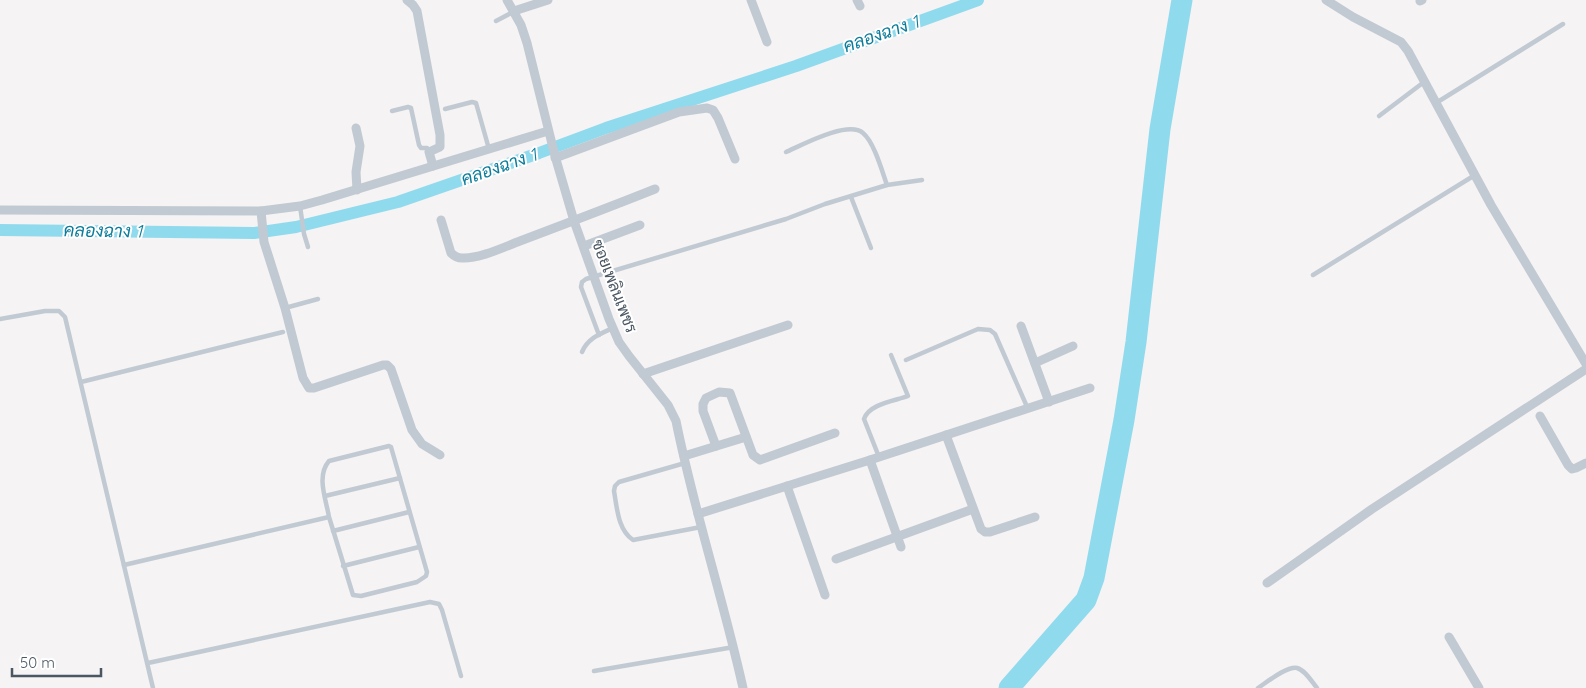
<svg xmlns="http://www.w3.org/2000/svg" width="1586" height="688" font-family="Quicksand,Sarabun,sans-serif">
  <style>
    .lines { fill: none; stroke-linecap: round; stroke-linejoin: round }
    .canal { stroke: #90daee; stroke-width: 12 }
    .river { stroke: #90daee; stroke-width: 21 }
    .lane { stroke: #c1cad2; stroke-width: 4.5 }
    .street { stroke: #c1cad2; stroke-width: 9 }
    .labels { text-anchor: middle; stroke-width: 4; stroke-linejoin: round; paint-order: stroke }
    .street-label { font-size: 16px; fill: #4a5661; stroke: #fff }
    .water-label { font-size: 18px; font-style: italic; fill: #0c7c9b; stroke: #fff }
  </style>
  <rect width="100%" height="100%" fill="#f5f3f3"/>
  <g class="lines">
    <polyline class="canal" points="0,230 254,233 296,227 398,202 539,153 606,128 796,66 978,0"/>
    <polyline class="river" points="1009,688 1086,600 1094,578 1124,420 1136,342 1160,129 1182,0"/>
    <g class="lane">
      <polyline points="496,21 513,12"/>
      <polyline points="1436,103 1563,24"/>
      <polyline points="445,109 472,102 476,103 489,149"/>
      <polyline points="392,111 408,107 411,108 419,145 421,148 427,148 429,152"/>
      <polyline points="1379,116 1424,82"/>
      <path d="M786 152C802 145 848 120 863 133 874 142 882 171 887 185"/>
      <polyline points="851,197 871,248"/>
      <polyline points="300,206 304,234 308,247"/>
      <polyline points="1313,275 1475,175"/>
      <polyline points="285,308 318,299"/>
      <polyline points="0,319 45,311 59,311 65,317 153,688"/>
      <polyline points="599,335 581,287 582,282 586,279 786,219 825,204 887,185 922,180"/>
      <path d="M582 352C588 338 600 334 613 328"/>
      <polyline points="906,360 978,329 990,330 995,334 1028,409"/>
      <polyline points="81,382 283,332"/>
      <path d="M879 457 864 419C869 404 894 401 908 396L891 355"/>
      <path d="M685 463 619 482 615 486 614 491C617 508 618 530 633 540L701 527"/>
      <polyline points="325,496 400,478"/>
      <polyline points="333,531 409,512"/>
      <path d="M124 565 329 517 353 595 361 596 417 582 426 576 427 572 391 447 389 446 329 461C316 476 326 499 329 517"/>
      <polyline points="343,566 419,547"/>
      <polyline points="148,663 430,602 439,604 442,610 461,676"/>
      <polyline points="594,671 734,647"/>
      <path d="M1258 688C1267 682 1287 666 1297 668 1305 670 1312 682 1317 688"/>
    </g>
    <g class="street">
      <polyline points="407,0 413,5 417,11 440,135 440,147 429,152 433,166"/>
      <path d="M507 0 521 25 527 43 555 156 574 221 609 319 619 342 629 356 668 405 676 421C694 511 723 598 743 688"/>
      <polyline points="751,0 767,42"/>
      <polyline points="857,0 860,6"/>
      <polyline points="1326,0 1353,17 1401,42 1408,51 1491,205 1586,364"/>
      <polyline points="1420,1 1422,0"/>
      <polyline points="514,11 548,0"/>
      <polyline points="356,128 360,146 356,172 357,190"/>
      <polyline points="555,158 679,112 707,108 713,110 718,118 735,159"/>
      <polyline points="0,210 261,211 300,206 322,200 548,131"/>
      <polyline points="261,211 264,242 285,308 303,378 309,388 314,388 383,365 387,365 391,369 412,430 422,444 440,455"/>
      <path d="M441 220 451 253C454 256 457 258 462 258 479 259 504 247 520 241 565 224 610 207 655 189"/>
      <polyline points="584,246 640,225"/>
      <polyline points="1021,326 1049,402"/>
      <polyline points="1035,363 1073,346"/>
      <polyline points="643,374 788,325"/>
      <polyline points="1540,416 1568,465 1572,469 1576,468 1586,463"/>
      <polyline points="946,435 981,529 985,532 990,532 1035,517"/>
      <polyline points="716,446 703,411 703,404 706,398 719,392 730,393 753,455 760,460 835,433"/>
      <polyline points="684,456 746,437"/>
      <polyline points="870,460 901,547"/>
      <polyline points="787,486 825,595"/>
      <polyline points="698,514 870,460 1090,388"/>
      <polyline points="836,559 973,509"/>
      <polyline points="1267,583 1372,509 1586,369"/>
      <polyline points="1449,637 1479,688"/>
    </g>
  </g>
  <g class="labels">
    <g class="street-label">
      <text transform="translate(615 286) rotate(69)" y="6">ซอยเพลินเพชร</text>
    </g>
    <g class="water-label">
      <text transform="translate(881 34) rotate(-19)" y="6">คลองฉาง 1</text>
      <text transform="translate(499 167) rotate(-19)" y="6">คลองฉาง 1</text>
      <text transform="translate(103 231) rotate(1)" y="6">คลองฉาง 1</text>
    </g>
  </g>
  <path d="M12 668v8h89v-8" fill="none" stroke="#4a5661" stroke-width="2.5"/>
  <text x="20" y="668" font-size="15" fill="#4a5661" stroke="#ffffff" stroke-width="4" paint-order="stroke">50 m</text>
</svg>
